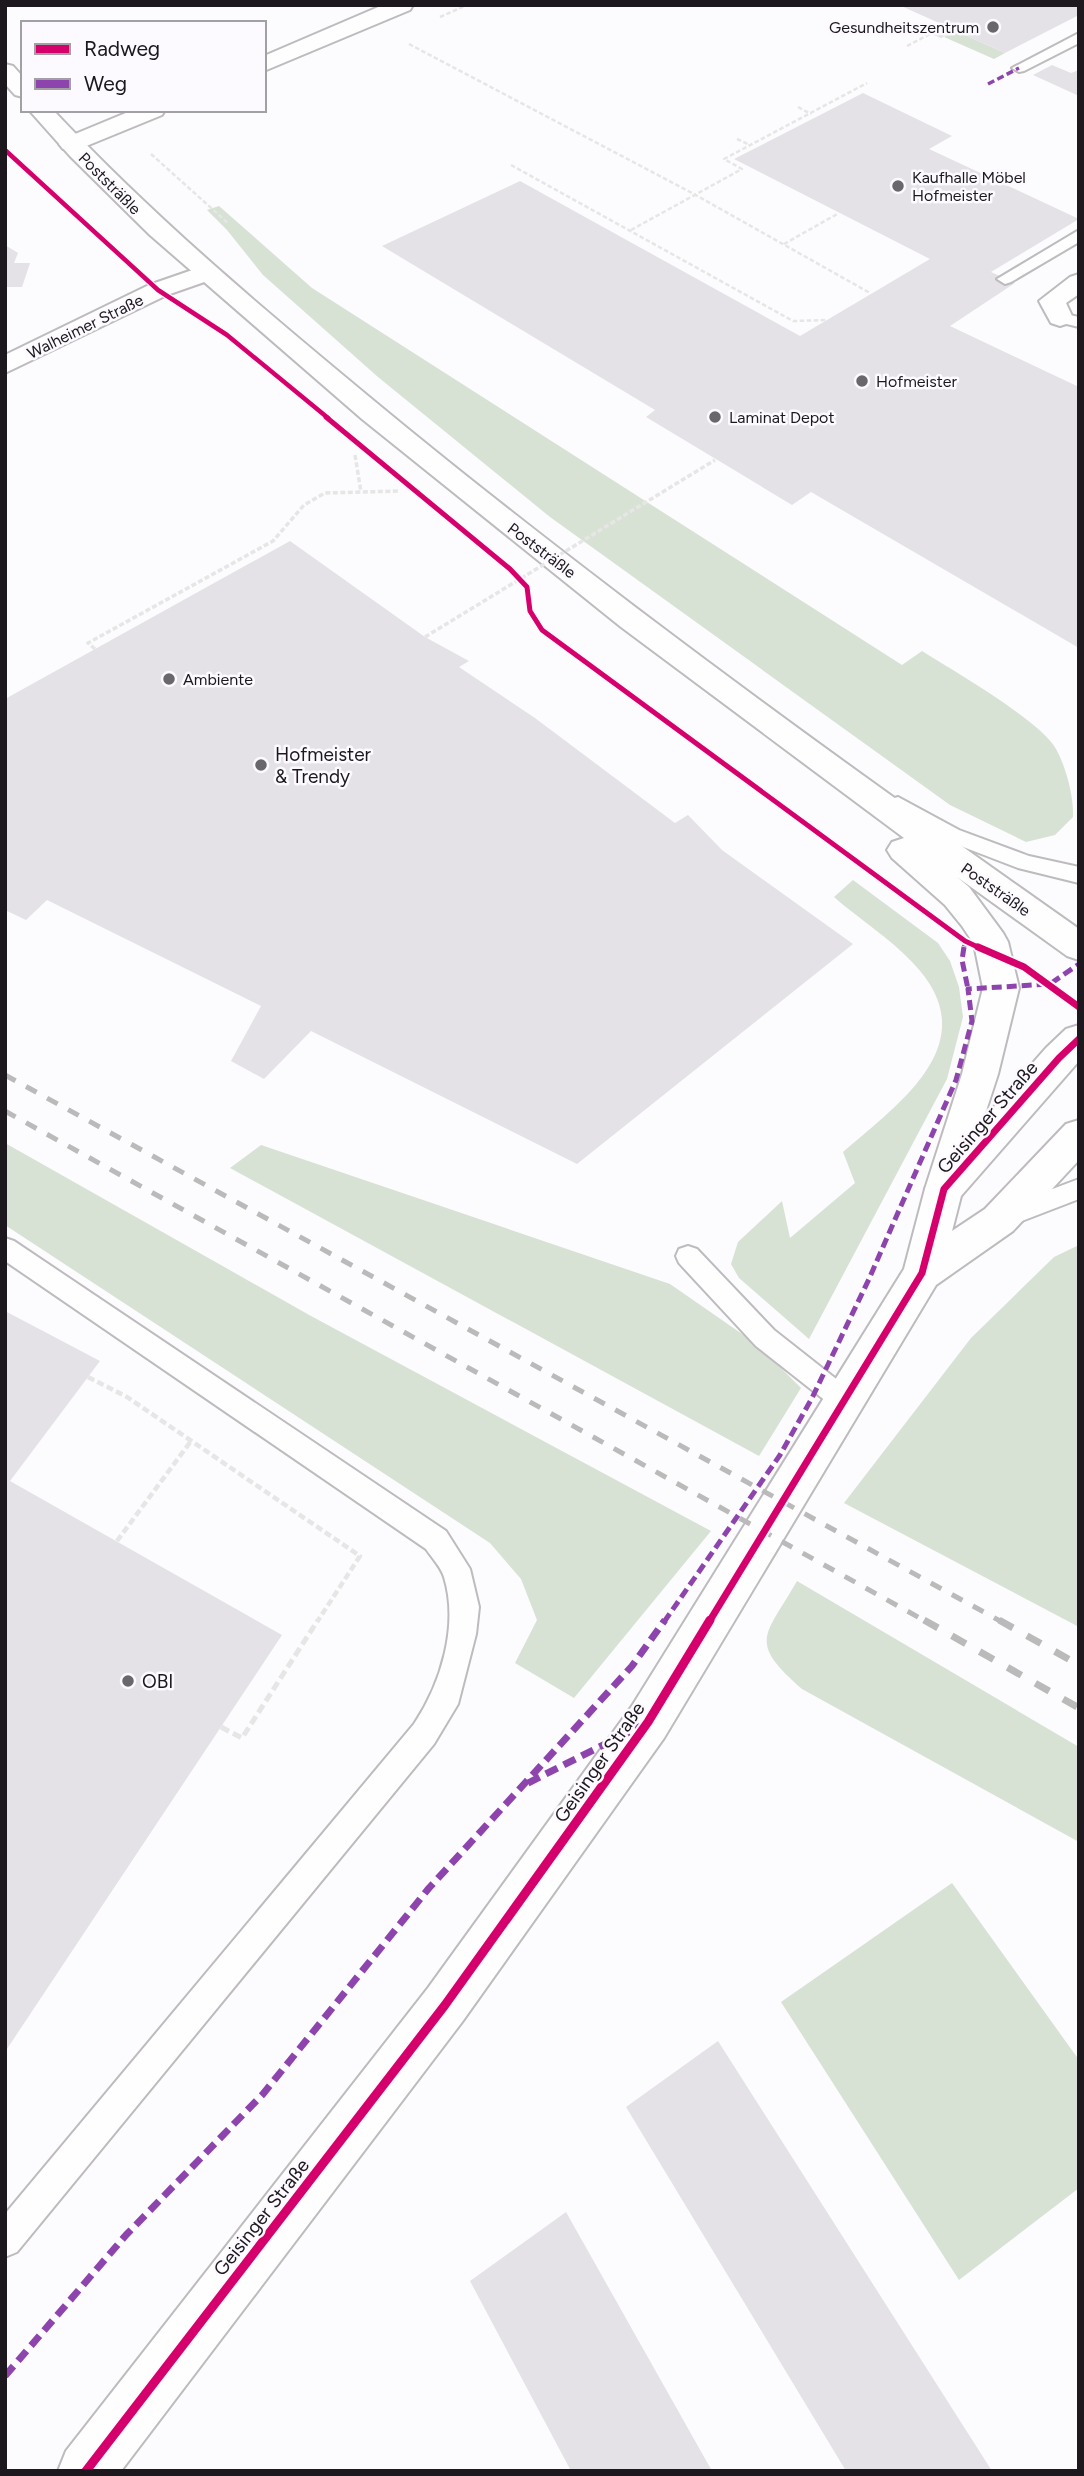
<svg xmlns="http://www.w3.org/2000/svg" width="1084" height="2476" font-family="Figtree,sans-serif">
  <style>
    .green { fill: #d7e2d4 }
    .building { fill: #e4e2e6 }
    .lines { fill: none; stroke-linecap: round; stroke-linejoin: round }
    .service-casing { stroke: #bebbbf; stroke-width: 4 }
    .minor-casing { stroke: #bebbbf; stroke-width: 4 }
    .secondary-casing { stroke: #bebbbf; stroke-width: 4 }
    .path-far3 { stroke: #e6e6e6; stroke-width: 2.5; stroke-dasharray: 4.5 2.5; stroke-linecap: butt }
    .path-far2 { stroke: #e6e6e6; stroke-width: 3.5; stroke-dasharray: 5 2.5; stroke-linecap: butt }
    .path-far1 { stroke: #e6e6e6; stroke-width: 4.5; stroke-dasharray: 7 3.5; stroke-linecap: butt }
    .path { stroke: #e6e6e6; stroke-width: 5; stroke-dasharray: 9 4.5; stroke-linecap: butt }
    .service { fill: #fffeff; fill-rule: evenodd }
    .minor { fill: #fffeff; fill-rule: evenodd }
    .secondary { fill: #fffeff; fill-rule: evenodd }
    .rail-far1 { stroke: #bbbabb; stroke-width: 5; stroke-dasharray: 12 12; stroke-linecap: butt }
    .rail { stroke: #bbbabb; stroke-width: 7; stroke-dasharray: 16 16; stroke-linecap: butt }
    .path-bridge { stroke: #e6e6e6; stroke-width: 3.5; stroke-dasharray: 5 2.5; stroke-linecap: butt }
    .quiet-far3 { stroke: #8e44ad; stroke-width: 3.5; stroke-dasharray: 7 3.5; stroke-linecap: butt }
    .quiet-far2 { stroke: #8e44ad; stroke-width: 4.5; stroke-dasharray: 9 4.5; stroke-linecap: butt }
    .quiet-far1 { stroke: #8e44ad; stroke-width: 5; stroke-dasharray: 10 5; stroke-linecap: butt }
    .quiet { stroke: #8e44ad; stroke-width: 7; stroke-dasharray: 13 7; stroke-linecap: butt }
    .cycleway-far3-casing { stroke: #fcfafe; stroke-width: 7 }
    .cycleway-far2-casing { stroke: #fcfafe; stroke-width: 9 }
    .cycleway-far1-casing { stroke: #fcfafe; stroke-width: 11 }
    .cycleway-casing { stroke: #fcfafe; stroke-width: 13 }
    .cycleway-far3 { stroke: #d6006c; stroke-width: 4.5 }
    .cycleway-far2 { stroke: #d6006c; stroke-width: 5 }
    .cycleway-far1 { stroke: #d6006c; stroke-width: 7 }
    .cycleway { stroke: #d6006c; stroke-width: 9 }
    .poi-dot { fill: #6a676c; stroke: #fcfafe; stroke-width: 2.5 }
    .labels { text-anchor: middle; stroke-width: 5; stroke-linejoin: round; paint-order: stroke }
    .far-poi-label { font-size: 16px; fill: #1c181e; stroke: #fcfafe; text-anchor: start }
    .far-street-label { font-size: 16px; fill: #1c181e; stroke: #fcfafe }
    .poi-label { font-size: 19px; fill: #1c181e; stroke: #fcfafe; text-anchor: start }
    .street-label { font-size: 19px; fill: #1c181e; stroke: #fcfafe }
  </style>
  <rect width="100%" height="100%" fill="#fcfbfd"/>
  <g class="green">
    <polygon points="956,31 1005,53 994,59 944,37"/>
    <path d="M219 206 312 288 902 665 922 651C952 670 1041 721 1056 749 1066 767 1074 797 1073 817L1055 835 1026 842 950 805 550 517 378 377 263 275 227 230 207 210Z"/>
    <path d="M853 880 938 943 950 961 959 987 963 1017 947 1079 809 1339 739 1278 731 1264 738 1242 782 1201 790 1238 855 1183 843 1152C901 1102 988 1041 913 963 890 938 859 919 834 897Z"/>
    <polygon points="5,1143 311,1316 711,1531 574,1698 515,1663 537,1620 521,1579 490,1543 5,1225"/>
    <polygon points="261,1145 670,1284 758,1345 801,1388 759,1456 230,1168"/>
    <polygon points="1079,1245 1079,1627 844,1503 971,1338 1054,1257"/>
    <path d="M797 1581 1079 1747V1842L802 1689C747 1641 765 1637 797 1581Z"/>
    <polygon points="952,1883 1079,2060 1079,2188 959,2280 781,2002"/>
  </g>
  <g class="building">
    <polygon points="899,5 1079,5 1079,15 1005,53 956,31 941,38 924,31 939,23"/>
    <polygon points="1052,65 1071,73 1079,70 1079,96 1033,75"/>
    <polygon points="863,93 952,136 929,149 1079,219 991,272 1015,283 950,326 1079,387 1079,648 811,492 792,505 646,417 655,410 382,246 520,181 800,336 930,259 734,159"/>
    <polygon points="5,245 18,253 14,263 30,263 22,287 5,287"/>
    <polygon points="290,541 425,637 469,661 459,667 535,718 675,823 688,815 722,850 853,944 577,1164 311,1031 264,1079 231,1061 261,1006 47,900 26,920 5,910 5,699"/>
    <polygon points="5,1311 100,1361 10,1481 282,1635 5,2052"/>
    <polygon points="718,2041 992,2471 846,2471 626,2107"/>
    <polygon points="566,2212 712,2471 571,2471 470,2281"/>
  </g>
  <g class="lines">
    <defs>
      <g id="service">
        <polygon points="1079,33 1079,43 1024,71 1019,72 1012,68"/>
        <polygon points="1079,230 1079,242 1011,282 1005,284 997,279"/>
        <polygon points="1060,313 1079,317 1079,327 1054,321 1052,318 1054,315"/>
        <polygon points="898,797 959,830 1029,856 1079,867 1079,883 1018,868 945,840 891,809 888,804 891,799"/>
        <polygon points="1079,1179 1079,1199 1006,1227 997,1224 994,1217 997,1210"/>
        <path d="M5 1238 14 1241 446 1531 470 1569 479 1607 476 1634 458 1704 434 1744 17 2252 5 2257V2214L414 1724C441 1684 459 1625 444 1577 441 1567 432 1558 426 1549L5 1261Z"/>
        <polygon points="688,1246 697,1249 774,1330 854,1393 858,1401 854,1409 845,1413 836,1409 756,1346 679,1263 676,1256 679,1249"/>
      </g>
      <g id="minor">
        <polygon points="383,5 413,5 410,10 264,71 264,56"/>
        <polygon points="133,110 165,110 162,115 79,149 63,149 59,144 63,139"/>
        <polygon points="204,266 213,269 217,274 213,279 167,295 5,373 5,355 149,285"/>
        <polygon points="1079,274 1079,294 1066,303 1073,318 1069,323 1060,326 1051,323 1039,301 1070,277"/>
        <polygon points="1079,1025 1079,1061 961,1196 952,1231 985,1209 1066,1124 1079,1120 1079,1160 1013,1231 936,1285 664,1738 462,2022 121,2471 58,2471 66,2451 428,1988 632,1706 904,1269 925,1189 931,1178 1046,1048 1066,1029"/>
      </g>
      <g id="secondary">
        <polygon points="5,64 13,66 23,77 23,97 15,95 5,84"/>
        <path d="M29 110H53C162 226 284 327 407 428 623 604 850 768 1079 929V960L1067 956 957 877 969 887 1003 933 1008 942 1019 988 998 1074 957 1200 944 1205 931 1200 925 1189 962 1074 983 988 974 944 962 926 945 905 892 858 887 850 892 842 904 838 621 627 362 419 150 235 70 156Z"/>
      </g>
    </defs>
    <use href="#service" class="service-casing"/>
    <use href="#minor" class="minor-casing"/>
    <use href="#secondary" class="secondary-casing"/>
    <g class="path-far3">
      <polyline points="440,17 467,5"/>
      <polyline points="409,44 692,193 870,293"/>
      <polyline points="907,46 930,34"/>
      <polyline points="798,107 811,114"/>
      <polyline points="737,139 750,145"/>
      <polyline points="151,154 229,224"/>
      <polyline points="511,165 793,321 827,320"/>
      <polyline points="631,230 742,169 724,159 867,83"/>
      <polyline points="784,244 839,213"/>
    </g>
    <g class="path-far2">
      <polyline points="355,455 361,492"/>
      <polyline points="95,649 88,643 273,541 304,505 325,493 400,491"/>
    </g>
    <g class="path-far1">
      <polyline points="88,1377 127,1397 360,1556 317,1622"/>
      <polyline points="117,1541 191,1441"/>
    </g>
    <polyline class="path" points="221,1727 242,1738 318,1620"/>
    <use href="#service" class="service"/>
    <use href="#minor" class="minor"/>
    <use href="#secondary" class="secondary"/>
    <g class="rail-far1">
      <polyline points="5,1075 1002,1622"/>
      <polyline points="5,1111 927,1622"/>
    </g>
    <g class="rail">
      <polyline points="924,1620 1079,1708"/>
      <polyline points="999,1620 1079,1665"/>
    </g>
    <polyline class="path-bridge" points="425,637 715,460"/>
    <polyline class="quiet-far3" points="988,84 1019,68"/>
    <polyline class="quiet-far2" points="962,939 965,941 964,949"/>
    <g class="quiet-far1">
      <polyline points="964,947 962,960 968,989"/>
      <polyline points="664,1622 780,1455 812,1398 869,1279 956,1080 972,1021 968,989 1050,984 1079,964"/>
    </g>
    <g class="quiet">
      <polyline points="528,1783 641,1726"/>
      <polyline points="5,2376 126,2235 263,2094 429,1888 632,1666 665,1620"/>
    </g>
    <defs>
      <polyline id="cycleway-far3" points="5,150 158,290 227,335 328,418"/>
      <polyline id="cycleway-far2" points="326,417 510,569 527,587 530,611 542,630 965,941 982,949"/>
      <g id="cycleway-far1">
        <polyline points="978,947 1024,967 1079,1007"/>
        <polyline points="709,1622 922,1273 944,1189 1059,1058 1079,1039"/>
      </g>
      <polyline id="cycleway" points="86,2471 445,2005 648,1722 710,1620"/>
    </defs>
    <use href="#cycleway-far3" class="cycleway-far3-casing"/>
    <use href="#cycleway-far2" class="cycleway-far2-casing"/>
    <use href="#cycleway-far1" class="cycleway-far1-casing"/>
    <use href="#cycleway" class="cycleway-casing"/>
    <use href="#cycleway-far3" class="cycleway-far3"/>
    <use href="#cycleway-far2" class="cycleway-far2"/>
    <use href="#cycleway-far1" class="cycleway-far1"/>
    <use href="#cycleway" class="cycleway"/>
  </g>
  <g class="poi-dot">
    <circle cx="993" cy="27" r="7"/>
    <circle cx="898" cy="186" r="7"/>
    <circle cx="862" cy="381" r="7"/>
    <circle cx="715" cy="417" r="7"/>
    <circle cx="169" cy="679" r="7"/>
    <circle cx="261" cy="765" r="7"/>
    <circle cx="128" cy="1681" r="7"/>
  </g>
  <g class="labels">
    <g class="far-poi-label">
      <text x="979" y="33" text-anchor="end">Gesundheitszentrum</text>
      <text x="912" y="183">Kaufhalle Möbel<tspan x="912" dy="18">Hofmeister</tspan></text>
      <text x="876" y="387">Hofmeister</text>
      <text x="729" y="423">Laminat Depot</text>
      <text x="183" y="685">Ambiente</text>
    </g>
    <g class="far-street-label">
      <text transform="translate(110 183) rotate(45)" y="6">Poststräßle</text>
      <text transform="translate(85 326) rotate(-26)" y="6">Walheimer Straße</text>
      <text transform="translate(542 550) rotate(37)" y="6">Poststräßle</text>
      <text transform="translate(996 889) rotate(35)" y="6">Poststräßle</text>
    </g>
    <g class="poi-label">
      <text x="275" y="761">Hofmeister<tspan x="275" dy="22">&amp; Trendy</tspan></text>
      <text x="142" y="1688">OBI</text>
    </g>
    <g class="street-label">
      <text transform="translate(987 1117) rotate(-49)" y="7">Geisinger Straße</text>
      <text transform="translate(599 1762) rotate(-55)" y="7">Geisinger Straße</text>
      <text transform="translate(261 2217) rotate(-52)" y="7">Geisinger Straße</text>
    </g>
  </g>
  <rect width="1084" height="2476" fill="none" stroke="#1c181e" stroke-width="14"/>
  <rect x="21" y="21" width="245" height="91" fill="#fcfafe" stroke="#a2a0a4" stroke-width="2"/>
  <rect x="35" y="44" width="35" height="10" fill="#d6006c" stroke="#a2a0a4" stroke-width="2"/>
  <text x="84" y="56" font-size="21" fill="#1c181e">Radweg</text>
  <rect x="35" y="79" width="35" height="10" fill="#8e44ad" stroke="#a2a0a4" stroke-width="2"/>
  <text x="84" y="91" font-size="21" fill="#1c181e">Weg</text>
</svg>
